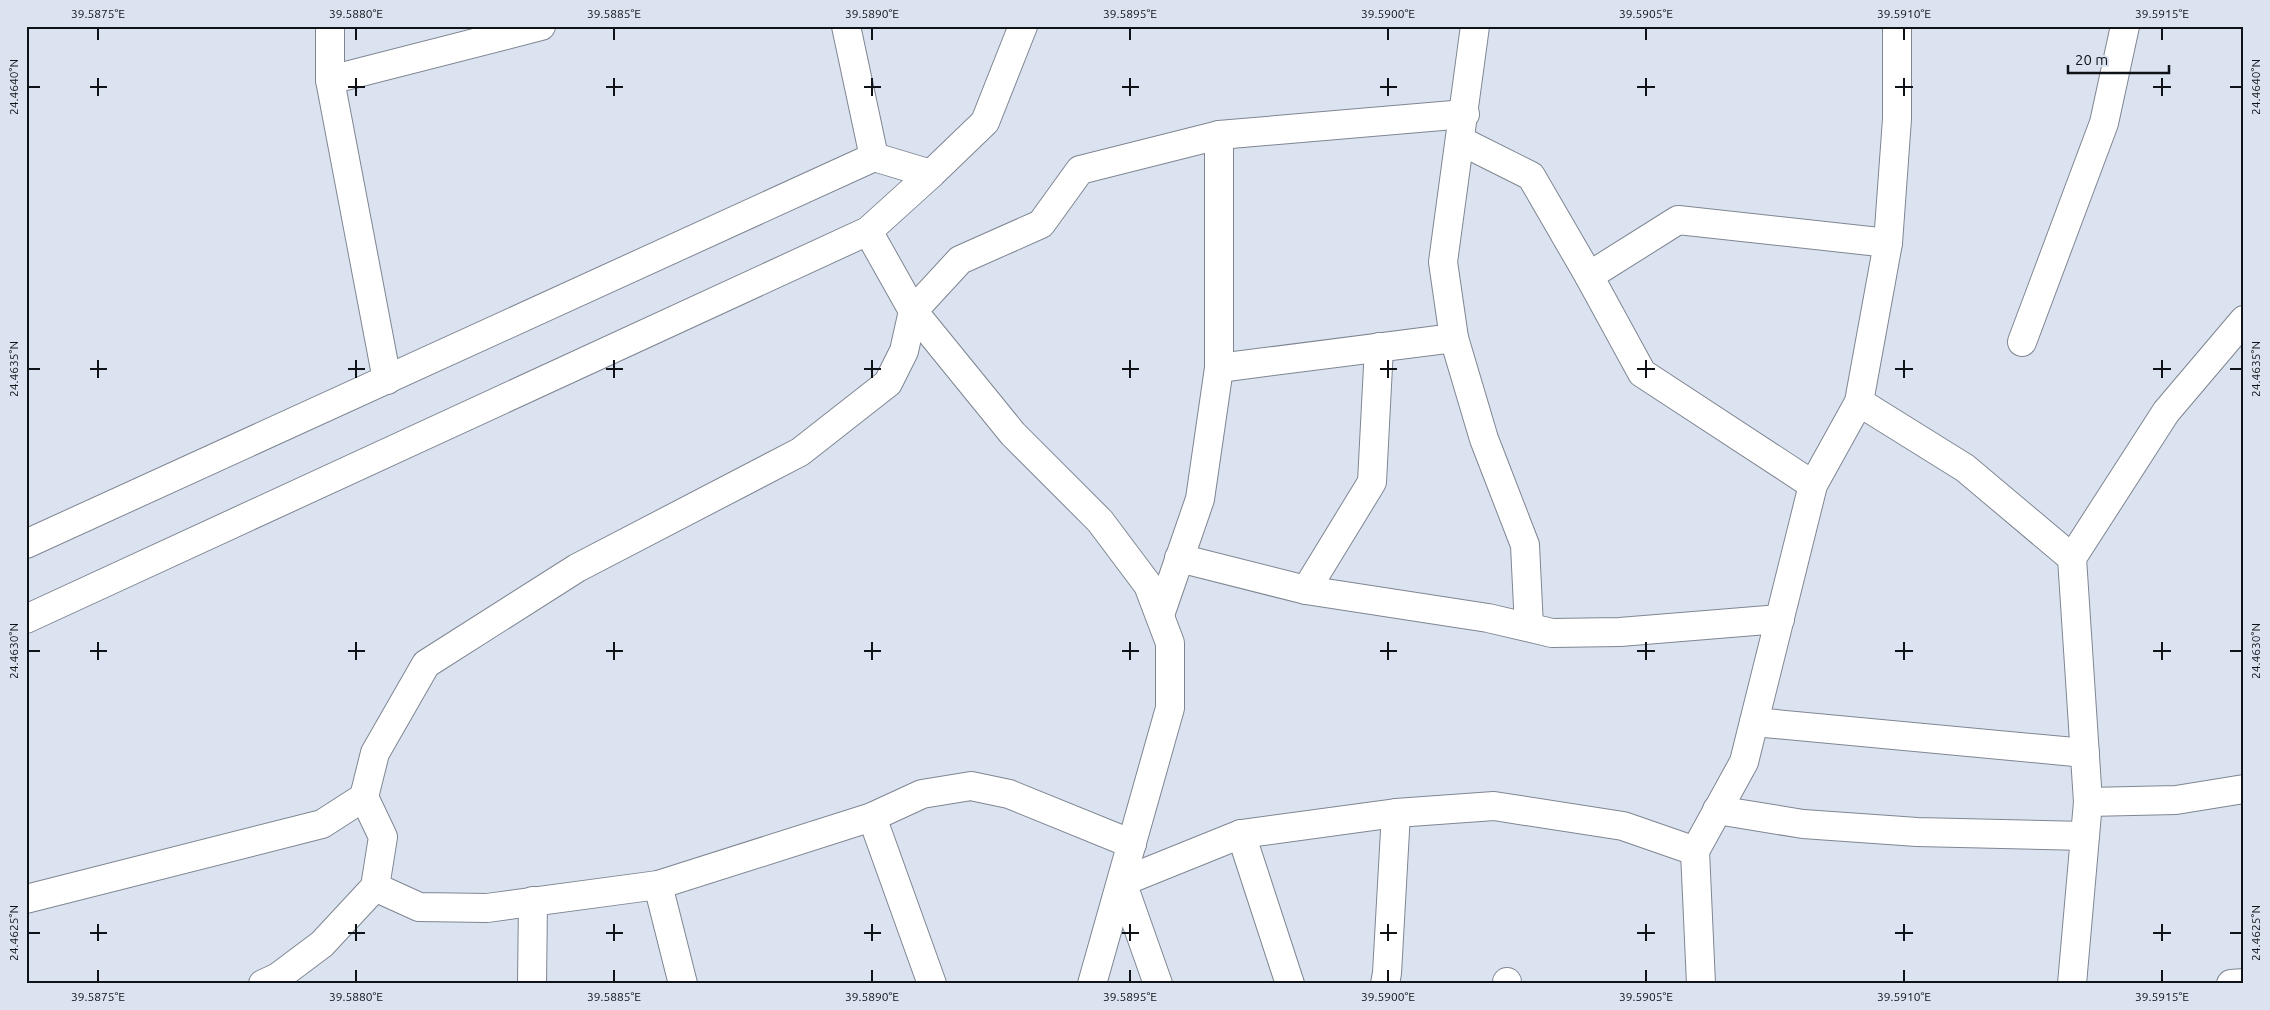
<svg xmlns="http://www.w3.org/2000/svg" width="2270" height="1010" font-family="Ubuntu,sans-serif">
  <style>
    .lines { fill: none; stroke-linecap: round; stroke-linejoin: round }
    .minor-casing { stroke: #7f8692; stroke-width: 30 }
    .minor { stroke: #fff; stroke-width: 28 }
    .ticks { fill: none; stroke: #0f1216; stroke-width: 2 }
    .neatline { fill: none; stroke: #0f1216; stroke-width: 2 }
    .ticks-label { font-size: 12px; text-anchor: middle; fill: #0f1216 }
  </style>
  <rect width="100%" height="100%" fill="#dbe3f1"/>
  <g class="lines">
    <defs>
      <g id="minor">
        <polyline points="330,26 330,80 387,380"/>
        <polyline points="846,26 874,157"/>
        <polyline points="1475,26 1443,262 1454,338 1484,439 1525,545 1529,627"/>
        <polyline points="330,80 541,26"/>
        <polyline points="1461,141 1531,176 1589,276 1678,220 1888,243"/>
        <polyline points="931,174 985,122 1023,26"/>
        <polyline points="1589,276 1642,373 1813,485"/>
        <polyline points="2022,342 2104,123 2125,26"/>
        <polyline points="1219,368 1454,338"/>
        <polyline points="1859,402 1965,468 2072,558"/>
        <polyline points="26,544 874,157 931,174 868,231 26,619"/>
        <polyline points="1179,558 1306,590 1488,618 1552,633 1620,632 1780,619"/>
        <polyline points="1306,590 1372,482 1379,347"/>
        <polyline points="1160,615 1200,499 1219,368 1219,135"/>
        <polyline points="1754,722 2085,753"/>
        <polyline points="2088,802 2176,800 2244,789"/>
        <polyline points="1717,810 1803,824 1917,832 2085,836"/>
        <polyline points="872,817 932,984"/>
        <polyline points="1241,834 1290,984"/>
        <polyline points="658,885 683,984"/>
        <polyline points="375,887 419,907 487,908 658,885 872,817 922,794 971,786 1009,794 1132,844"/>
        <polyline points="26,899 322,824 364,797 375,753 426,664 577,568 800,452 888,383 904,351 913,311 868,231"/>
        <polyline points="263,984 278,977 322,944 375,887 383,837 364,797"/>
        <polyline points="532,984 533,901"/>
        <polyline points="1092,984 1170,708 1170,643 1148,585 1100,521 1013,434 913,311 960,260 1041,224 1080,170 1219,135 1465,114"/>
        <polyline points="1158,984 1122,882 1241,834 1396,813 1494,806 1623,826 1695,851"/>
        <polyline points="1385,984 1387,973 1396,813"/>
        <polyline points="1507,984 1507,982"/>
        <polyline points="1701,984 1695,851 1744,762 1813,485 1859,402 1888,243 1897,119 1897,26"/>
        <polyline points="2072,984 2088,802 2072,558 2166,412 2244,320"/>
        <polyline points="2231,984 2244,983"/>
      </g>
    </defs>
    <use href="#minor" class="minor-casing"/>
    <use href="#minor" class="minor"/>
  </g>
  <path class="ticks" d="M98 28V40M356 28V40M614 28V40M872 28V40M1130 28V40M1388 28V40M1646 28V40M1904 28V40M2162 28V40M98 78V96M356 78V96M614 78V96M872 78V96M1130 78V96M1388 78V96M1646 78V96M1904 78V96M2162 78V96M28 87H40M90 87H107M348 87H365M606 87H623M864 87H881M1122 87H1139M1380 87H1397M1637 87H1655M1895 87H1913M2153 87H2171M2230 87H2242M98 360V378M356 360V378M614 360V378M872 360V378M1130 360V378M1388 360V378M1646 360V378M1904 360V378M2162 360V378M28 369H40M90 369H107M348 369H365M606 369H623M864 369H881M1122 369H1139M1380 369H1397M1637 369H1655M1895 369H1913M2153 369H2171M2230 369H2242M98 642V660M356 642V660M614 642V660M872 642V660M1130 642V660M1388 642V660M1646 642V660M1904 642V660M2162 642V660M28 651H40M90 651H107M348 651H365M606 651H623M864 651H881M1122 651H1139M1380 651H1397M1637 651H1655M1895 651H1913M2153 651H2171M2230 651H2242M98 924V941M356 924V941M614 924V941M872 924V941M1130 924V941M1388 924V941M1646 924V941M1904 924V941M2162 924V941M28 933H40M90 933H107M348 933H365M606 933H623M864 933H881M1122 933H1139M1380 933H1397M1637 933H1655M1895 933H1913M2153 933H2171M2230 933H2242M98 970V982M356 970V982M614 970V982M872 970V982M1130 970V982M1388 970V982M1646 970V982M1904 970V982M2162 970V982"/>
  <rect width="2270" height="1010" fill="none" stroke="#dbe3f1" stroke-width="55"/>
  <path d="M2068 65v8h101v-8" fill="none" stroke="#0f1216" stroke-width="2.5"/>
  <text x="2075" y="65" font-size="15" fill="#0f1216" stroke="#dbe3f1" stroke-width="4" paint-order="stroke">20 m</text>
  <rect x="28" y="28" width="2214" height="954" class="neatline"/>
  <g class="ticks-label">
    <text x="98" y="18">39.5875°E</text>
    <text x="356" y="18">39.5880°E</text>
    <text x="614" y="18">39.5885°E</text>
    <text x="872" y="18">39.5890°E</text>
    <text x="1130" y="18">39.5895°E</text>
    <text x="1388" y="18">39.5900°E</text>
    <text x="1646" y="18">39.5905°E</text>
    <text x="1904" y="18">39.5910°E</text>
    <text x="2162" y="18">39.5915°E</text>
    <text transform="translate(14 87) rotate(-90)" y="4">24.4640°N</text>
    <text transform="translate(2256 87) rotate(-90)" y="4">24.4640°N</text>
    <text transform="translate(14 369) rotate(-90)" y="4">24.4635°N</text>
    <text transform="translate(2256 369) rotate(-90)" y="4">24.4635°N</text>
    <text transform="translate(14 651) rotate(-90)" y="4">24.4630°N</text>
    <text transform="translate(2256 651) rotate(-90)" y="4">24.4630°N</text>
    <text transform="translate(14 933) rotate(-90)" y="4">24.4625°N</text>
    <text transform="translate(2256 933) rotate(-90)" y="4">24.4625°N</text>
    <text x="98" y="1001">39.5875°E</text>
    <text x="356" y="1001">39.5880°E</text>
    <text x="614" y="1001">39.5885°E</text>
    <text x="872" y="1001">39.5890°E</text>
    <text x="1130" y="1001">39.5895°E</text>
    <text x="1388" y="1001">39.5900°E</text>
    <text x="1646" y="1001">39.5905°E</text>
    <text x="1904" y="1001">39.5910°E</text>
    <text x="2162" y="1001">39.5915°E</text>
  </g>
</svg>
